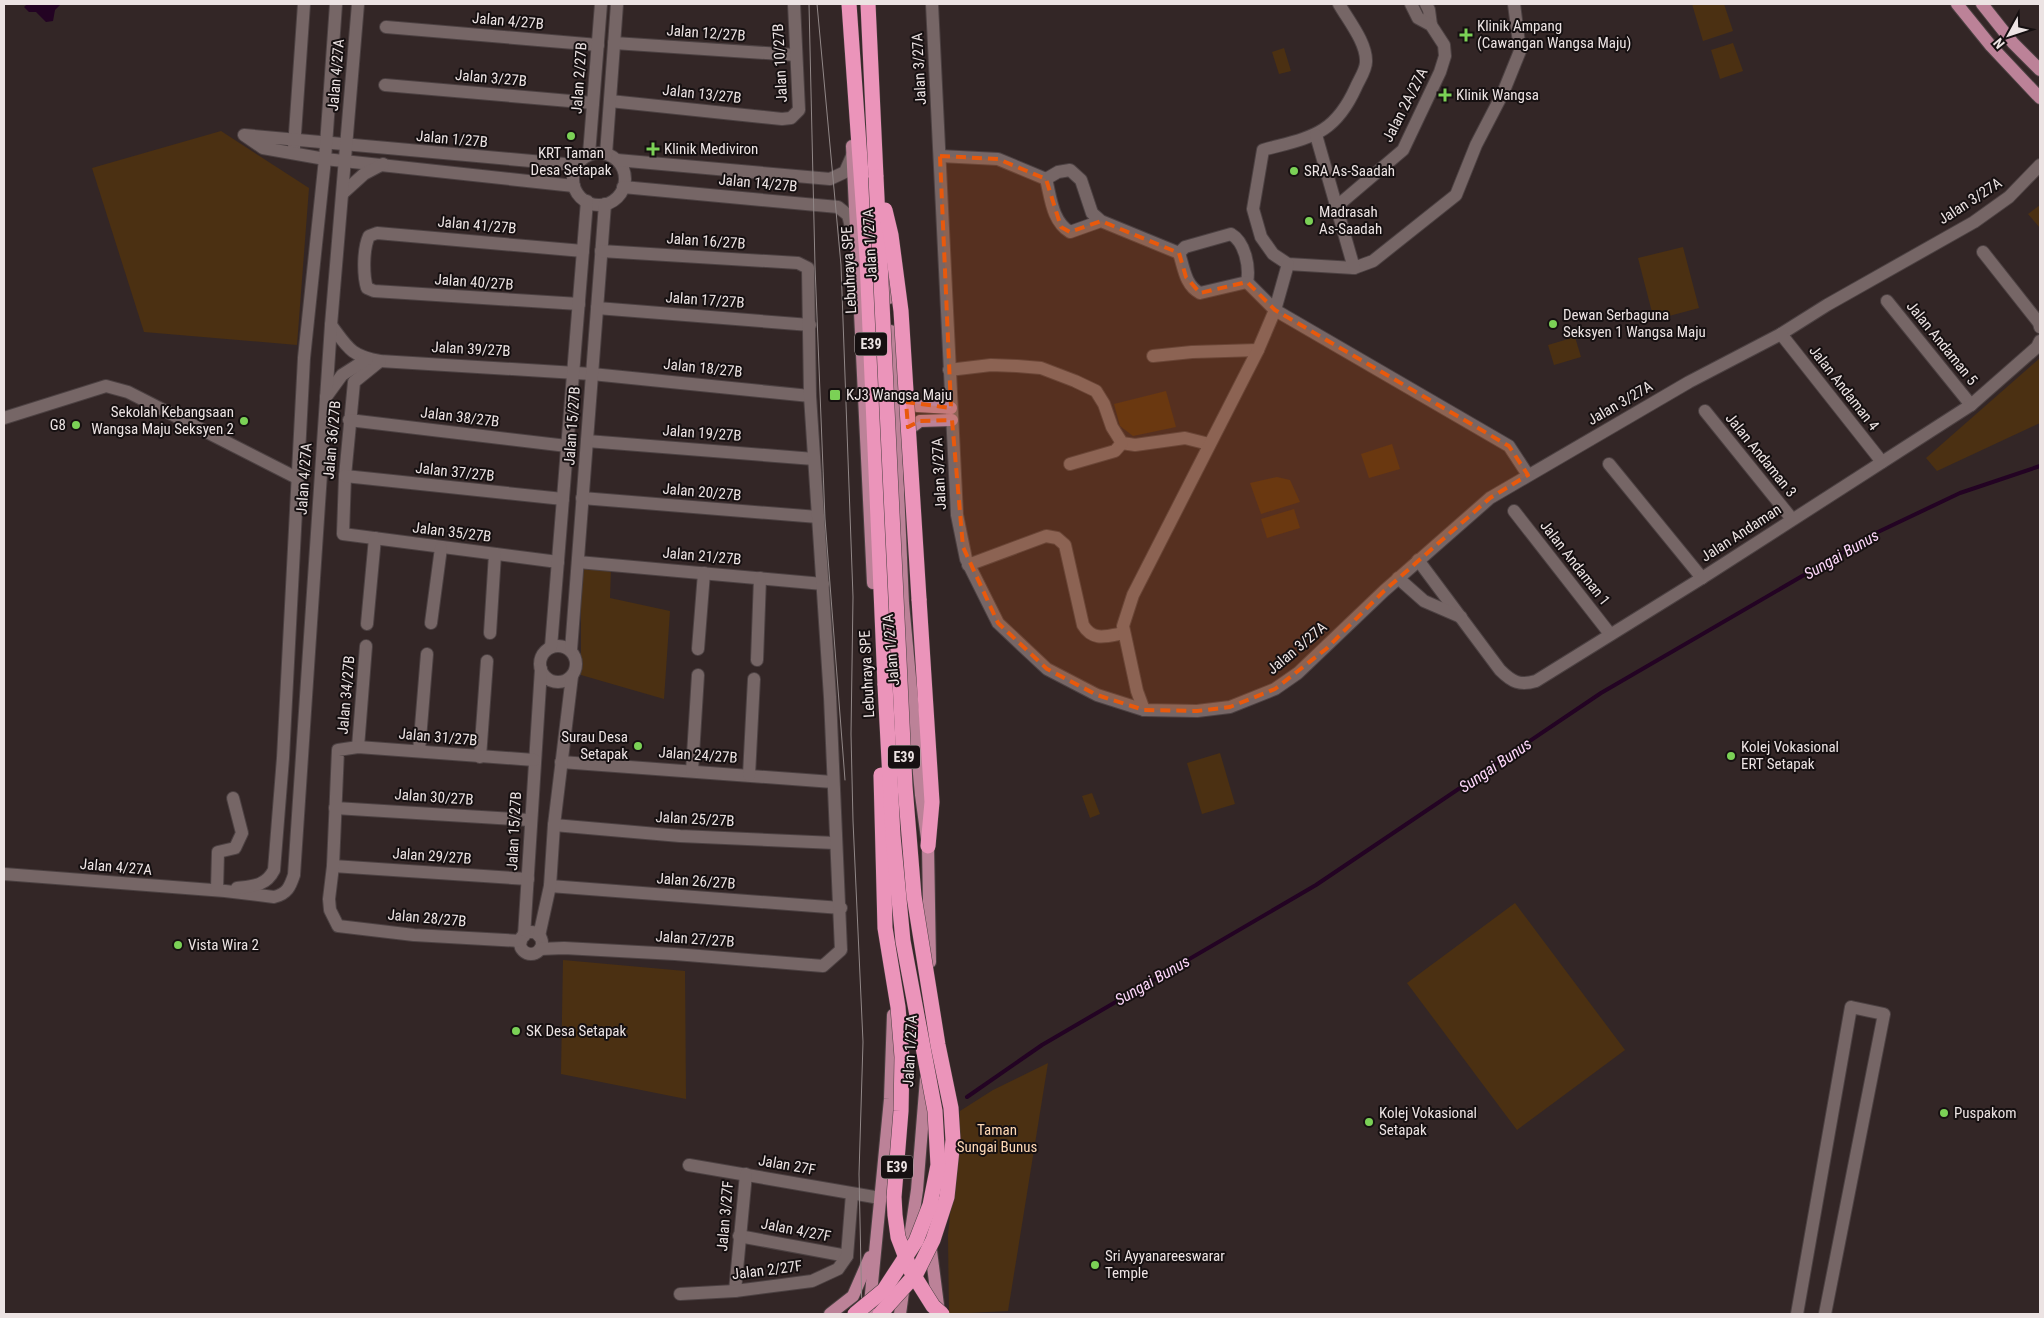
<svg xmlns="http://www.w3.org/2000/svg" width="2044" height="1318" font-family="'Roboto Condensed',sans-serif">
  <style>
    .green { fill: #4b3012 }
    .water { fill: #230323 }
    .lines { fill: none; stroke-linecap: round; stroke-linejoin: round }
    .stream { stroke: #230323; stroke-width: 4 }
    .minor-casing { stroke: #4c4142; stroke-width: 14 }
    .major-casing { stroke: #4c4142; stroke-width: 14 }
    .highway-casing { stroke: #4c4142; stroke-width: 16 }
    .minor { stroke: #766666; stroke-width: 12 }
    .major { stroke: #bc8298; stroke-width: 12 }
    .highway { stroke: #eb94ba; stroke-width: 15 }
    .tram { stroke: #918787; stroke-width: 1 }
    .highway-bridge-casing { stroke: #4c4142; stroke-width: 16; stroke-linecap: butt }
    .highway-bridge { stroke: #eb94ba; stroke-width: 15 }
    .marked { fill: #e8590c; fill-opacity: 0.2; stroke: #e8590c; stroke-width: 4; stroke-dasharray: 10 6; stroke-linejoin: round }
    .poi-dot { fill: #7bd156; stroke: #161011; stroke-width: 2 }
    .labels { text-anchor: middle; stroke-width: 4; stroke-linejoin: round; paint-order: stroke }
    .shield { fill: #161011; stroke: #aca4a4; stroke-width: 1 }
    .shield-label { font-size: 14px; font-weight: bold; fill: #ece3e3 }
    .street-label { font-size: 15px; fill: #ece3e3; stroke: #161011 }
    .poi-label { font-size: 15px; fill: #ece3e3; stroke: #161011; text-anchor: start }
    .park-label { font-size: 15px; fill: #fed8b5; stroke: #161011 }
    .water-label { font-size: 16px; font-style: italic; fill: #fcd6f9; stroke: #161011 }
  </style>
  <rect width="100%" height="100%" fill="#332626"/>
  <g class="green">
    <polygon points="1692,4 1724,4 1733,31 1703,41"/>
    <polygon points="1733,43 1743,71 1720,79 1711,50"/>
    <polygon points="1284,48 1291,71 1279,74 1272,52"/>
    <polygon points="221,131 309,188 297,345 144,332 92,168"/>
    <polygon points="2040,205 2040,228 2028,214"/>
    <polygon points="1683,247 1699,308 1654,320 1638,258"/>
    <polygon points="1575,337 1581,357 1554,365 1548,345"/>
    <polygon points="2040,358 2040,423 1937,471 1926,458"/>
    <polygon points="1166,391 1176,427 1133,436 1120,426 1114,404"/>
    <polygon points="1392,444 1400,469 1369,478 1361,454"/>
    <polygon points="1277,477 1290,480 1300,502 1261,514 1250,483"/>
    <polygon points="1294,509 1300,528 1267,538 1261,519"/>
    <polygon points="581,565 611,568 610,598 670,611 664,699 581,675"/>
    <polygon points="1220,753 1235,804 1202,814 1187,763"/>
    <polygon points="1092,793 1100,814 1090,818 1082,796"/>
    <polygon points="1515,903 1625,1050 1517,1130 1407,983"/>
    <polygon points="563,960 685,971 686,1099 561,1074"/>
    <polygon points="1048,1063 1008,1311 949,1314 948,1235 960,1111 993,1090"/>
  </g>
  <polygon class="water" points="27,4 61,4 55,10 53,21 46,22 36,12 29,12 24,7"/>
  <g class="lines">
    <polyline class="stream" points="967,1097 1042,1045 1316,885 1601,693 1878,532 1960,493 2040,466"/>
    <defs>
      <g id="minor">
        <polyline points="932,4 957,515 966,559 998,623 1047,669 1097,695 1144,710 1197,711 1230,707 1275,689 1298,673 1384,591 1490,498 1689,382 1781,334 1827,305 1974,222 2009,197 2040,165"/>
        <path d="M1339 4C1348 20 1367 43 1366 62 1366 70 1359 80 1356 87 1334 136 1310 137 1263 150L1253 209 1261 237 1273 254 1288 264 1354 268 1373 261 1456 195 1476 145 1503 93 1520 51 1514 4"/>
        <polyline points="1426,4 1429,10 1431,25"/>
        <polyline points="386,27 598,45"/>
        <polyline points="614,43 796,55"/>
        <polyline points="385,85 593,103"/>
        <polyline points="610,101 782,119 791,118 799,110 794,4"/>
        <polyline points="1316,135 1354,268"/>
        <polyline points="294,148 304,4"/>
        <circle cx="599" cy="179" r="26"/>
        <polyline points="589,154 601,4"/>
        <polyline points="606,154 617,4"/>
        <polyline points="940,156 998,159 1046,179"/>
        <polyline points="617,160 830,179 845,172 852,156"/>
        <polyline points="574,186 325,159 263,148 244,135 576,165"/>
        <polyline points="623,187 838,207 848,215 853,235"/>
        <polyline points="343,193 364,174 383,164"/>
        <polyline points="1336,207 1403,150 1440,72 1445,56 1444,45 1431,25 1418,18 1411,4"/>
        <path d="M1101 221 1070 232C1052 221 1051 198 1046 179L1058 172 1070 170 1081 180 1092 213 1101 221 1179 253"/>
        <path d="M1231 234C1245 242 1250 267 1247 282L1200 293C1185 285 1184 268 1179 253L1185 247Z"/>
        <polyline points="1983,252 2039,323 2040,327"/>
        <polyline points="1247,282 1275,310 1509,446 1528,475"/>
        <polyline points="1887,301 1971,405"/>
        <path d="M579 304 374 291 367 288C363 275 363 249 369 236L377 233 583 251"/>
        <polyline points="597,308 810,325"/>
        <path d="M331 325C348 348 351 356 380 361L592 374 810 396"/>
        <polyline points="1781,334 1882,462"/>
        <polyline points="1153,356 1192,352 1258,350"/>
        <polyline points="380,361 354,382 345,476 343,534 558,562"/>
        <polyline points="949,370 991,365 1017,366 1041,368 1075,381 1096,391 1104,404 1112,427 1122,443 1135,445 1185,438 1209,444"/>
        <polyline points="326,397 342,375 367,359"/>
        <polyline points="1705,411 1792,519"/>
        <polyline points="4,418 106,386 128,392 297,478"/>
        <polyline points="349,420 567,446"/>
        <polyline points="587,441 814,459"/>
        <polyline points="1070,464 1115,451 1122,443"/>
        <polyline points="1609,464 1702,578"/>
        <polyline points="345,476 563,499"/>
        <polyline points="582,498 818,517"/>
        <polyline points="1514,511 1610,634"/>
        <path d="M1418 560 1500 670C1512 682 1520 686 1536 681L1702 578 1971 405 2037 347 2040 341"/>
        <polyline points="578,562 823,584"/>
        <path d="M968 565 1046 536 1057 538 1065 545 1083 625C1093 642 1107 636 1124 633"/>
        <polyline points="1398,578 1424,601 1461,617"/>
        <polyline points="431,623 441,548"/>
        <polyline points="367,624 375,538"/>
        <polyline points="490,633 495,554"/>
        <circle cx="558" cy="664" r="18"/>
        <polyline points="551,647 587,201"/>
        <polyline points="698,649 704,573"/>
        <polyline points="571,650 605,204"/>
        <polyline points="757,660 760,578"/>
        <polyline points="1144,710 1137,691 1123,626 1133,595 1258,350 1275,310 1288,264"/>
        <polyline points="358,747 366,646"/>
        <polyline points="419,751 427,654"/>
        <polyline points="480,757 487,661"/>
        <polyline points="561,762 833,782"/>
        <polyline points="692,771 698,675"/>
        <polyline points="749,775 754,679"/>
        <polyline points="335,808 529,820"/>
        <polyline points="554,825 680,836 835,843"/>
        <polyline points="333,866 528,879"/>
        <path d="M4 874 225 891 274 897C287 894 290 887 294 875L331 325 358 4"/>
        <polyline points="550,886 841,908"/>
        <path d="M237 888C253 886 266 886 274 870L283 758 304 358 325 159 336 4"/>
        <polyline points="217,890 218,852 235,848 242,833 233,798"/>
        <circle cx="531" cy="943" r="11"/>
        <polyline points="524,936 541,669"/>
        <polyline points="539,936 550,886 554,825 572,676"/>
        <polyline points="521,941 414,935 338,926 330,910 329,899 333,866 338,750 358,747 534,760"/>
        <polyline points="540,949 564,948 675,954 823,966 841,950 830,697 810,396 808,268 798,263 601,251"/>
        <polyline points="689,1165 880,1198"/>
        <polyline points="739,1236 847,1256"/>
        <polyline points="735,1291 746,1174"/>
        <polyline points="680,1294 735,1291 812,1281 838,1269 847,1256 852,1194"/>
        <polyline points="1797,1314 1851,1007 1884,1014 1825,1314"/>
      </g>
      <g id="major">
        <polyline points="1957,4 1991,46 2040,98"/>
        <polyline points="1982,4 2013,43 2040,70"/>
        <polyline points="852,146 873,583"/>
        <polyline points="888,256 889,298"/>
        <polyline points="891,331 903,603 921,795 928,846 930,962"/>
        <polyline points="901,398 917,406 951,408"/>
        <polyline points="904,433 920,421 952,420"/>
        <polyline points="930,1243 939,1313"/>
        <polyline points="908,1251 917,1190 926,1079"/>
        <polyline points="830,1314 853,1296 870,1257"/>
        <polyline points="869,1314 890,1099 893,1015"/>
        <polyline points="900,1314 904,1285"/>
      </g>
      <g id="highway">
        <polyline points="849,4 867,259 885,685"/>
        <polyline points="868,4 876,177"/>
        <polyline points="919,599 932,802 928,846"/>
      </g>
    </defs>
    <use href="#minor" class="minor-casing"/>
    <use href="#major" class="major-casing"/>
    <use href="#highway" class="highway-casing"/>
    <use href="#minor" class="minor"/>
    <use href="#major" class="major"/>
    <use href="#highway" class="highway"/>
    <g class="tram">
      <polyline points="809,4 815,266 825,519 845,780"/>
      <polyline points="817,4 841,265 853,597 851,734 853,821 863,1042 859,1174 862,1314"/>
    </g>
    <defs>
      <g id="highway-bridge">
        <polyline points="876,177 905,786 914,896 938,1045 951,1108 953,1140 947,1197 933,1240 916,1274 880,1314"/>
        <polyline points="885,210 891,235 901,311 919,599"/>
        <polyline points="881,775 885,928 898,1007 902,1057 901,1111 894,1197 895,1215 898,1237 911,1271 933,1306 942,1314"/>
        <polyline points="855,1314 884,1290 916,1241 930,1205 938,1165 935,1111 903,941 893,836 885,685"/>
      </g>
    </defs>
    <use href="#highway-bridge" class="highway-bridge-casing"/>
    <use href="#highway-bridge" class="highway-bridge"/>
  </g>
  <path class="marked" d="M940 156 998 159 1046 179 1061 227 1070 232 1101 221 1179 253 1186 277 1200 293 1247 282 1275 310 1509 446 1528 475 1490 498 1384 591 1326 649 1275 689 1230 707 1197 711 1144 710 1097 695 1047 669 998 623 963 547 952 420 920 421 908 427 906 402 951 408Z"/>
  <g class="poi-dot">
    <path d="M1463.5 27.5h5v5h5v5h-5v5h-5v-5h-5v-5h5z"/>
    <path d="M1442.5 87.5h5v5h5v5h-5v5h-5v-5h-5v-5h5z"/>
    <circle cx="571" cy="136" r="5"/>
    <path d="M650.5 141.5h5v5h5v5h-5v5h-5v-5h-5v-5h5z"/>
    <circle cx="1294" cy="171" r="5"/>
    <circle cx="1309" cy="221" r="5"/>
    <circle cx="1553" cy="324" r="5"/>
    <rect x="829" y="389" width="12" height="12" rx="2.5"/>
    <circle cx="244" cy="421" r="5"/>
    <circle cx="76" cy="425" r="5"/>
    <circle cx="638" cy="746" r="5"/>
    <circle cx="1731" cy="756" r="5"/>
    <circle cx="178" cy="945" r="5"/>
    <circle cx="516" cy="1031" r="5"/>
    <circle cx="1944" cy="1113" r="5"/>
    <circle cx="1369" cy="1122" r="5"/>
    <circle cx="1095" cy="1265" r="5"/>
  </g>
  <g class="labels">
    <g class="shield">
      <rect x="855" y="332.5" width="32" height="23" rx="4"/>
      <rect x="888" y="745.5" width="32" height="23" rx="4"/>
      <rect x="881" y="1155.5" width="32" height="23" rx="4"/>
    </g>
    <g class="shield-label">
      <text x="871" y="349">E39</text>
      <text x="904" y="762">E39</text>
      <text x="897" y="1172">E39</text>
    </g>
    <g class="street-label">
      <text transform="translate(508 21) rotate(5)" y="5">Jalan 4/27B</text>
      <text transform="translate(706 33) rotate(4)" y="5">Jalan 12/27B</text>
      <text transform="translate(780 63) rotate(-93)" y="5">Jalan 10/27B</text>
      <text transform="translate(919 69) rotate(-93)" y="5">Jalan 3/27A</text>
      <text transform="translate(336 75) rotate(-85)" y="5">Jalan 4/27A</text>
      <text transform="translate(491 78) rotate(5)" y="5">Jalan 3/27B</text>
      <text transform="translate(579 78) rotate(-86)" y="5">Jalan 2/27B</text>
      <text transform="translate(702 94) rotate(6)" y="5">Jalan 13/27B</text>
      <text transform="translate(1405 105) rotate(-63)" y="5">Jalan 2A/27A</text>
      <text transform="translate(452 139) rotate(5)" y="5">Jalan 1/27B</text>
      <text transform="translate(758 183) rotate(5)" y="5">Jalan 14/27B</text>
      <text transform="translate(1970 201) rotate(-33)" y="5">Jalan 3/27A</text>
      <text transform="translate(477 225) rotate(5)" y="5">Jalan 41/27B</text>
      <text transform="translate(706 241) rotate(4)" y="5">Jalan 16/27B</text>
      <text transform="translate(870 245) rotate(-93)" y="5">Jalan 1/27A</text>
      <text transform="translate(849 270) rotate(-93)" y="5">Lebuhraya SPE</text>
      <text transform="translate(474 282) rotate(4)" y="5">Jalan 40/27B</text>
      <text transform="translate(705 300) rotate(4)" y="5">Jalan 17/27B</text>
      <text transform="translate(1942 343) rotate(51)" y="5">Jalan Andaman 5</text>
      <text transform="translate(471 349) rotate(3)" y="5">Jalan 39/27B</text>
      <text transform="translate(703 368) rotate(6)" y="5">Jalan 18/27B</text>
      <text transform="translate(1844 388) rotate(52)" y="5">Jalan Andaman 4</text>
      <text transform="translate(1620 403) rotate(-30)" y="5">Jalan 3/27A</text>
      <text transform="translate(460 417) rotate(7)" y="5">Jalan 38/27B</text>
      <text transform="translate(572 426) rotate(-86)" y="5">Jalan 15/27B</text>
      <text transform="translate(702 433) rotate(4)" y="5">Jalan 19/27B</text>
      <text transform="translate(332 440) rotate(-85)" y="5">Jalan 36/27B</text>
      <text transform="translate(1761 455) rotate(51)" y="5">Jalan Andaman 3</text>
      <text transform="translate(455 472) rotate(6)" y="5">Jalan 37/27B</text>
      <text transform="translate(939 474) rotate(-93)" y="5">Jalan 3/27A</text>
      <text transform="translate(304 479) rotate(-86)" y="5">Jalan 4/27A</text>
      <text transform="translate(702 492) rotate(5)" y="5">Jalan 20/27B</text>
      <text transform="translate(452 532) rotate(7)" y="5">Jalan 35/27B</text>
      <text transform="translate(1741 533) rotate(-33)" y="5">Jalan Andaman</text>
      <text transform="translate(702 556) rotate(5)" y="5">Jalan 21/27B</text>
      <text transform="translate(1575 563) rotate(52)" y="5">Jalan Andaman 1</text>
      <text transform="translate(1297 648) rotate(-40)" y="5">Jalan 3/27A</text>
      <text transform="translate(891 650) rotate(-95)" y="5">Jalan 1/27A</text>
      <text transform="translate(867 674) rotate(-93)" y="5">Lebuhraya SPE</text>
      <text transform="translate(346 695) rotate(-85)" y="5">Jalan 34/27B</text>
      <text transform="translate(438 737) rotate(5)" y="5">Jalan 31/27B</text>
      <text transform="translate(698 755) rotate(4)" y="5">Jalan 24/27B</text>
      <text transform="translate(434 797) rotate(4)" y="5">Jalan 30/27B</text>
      <text transform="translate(695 819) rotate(3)" y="5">Jalan 25/27B</text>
      <text transform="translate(514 831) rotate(-87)" y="5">Jalan 15/27B</text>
      <text transform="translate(432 856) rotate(4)" y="5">Jalan 29/27B</text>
      <text transform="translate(116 867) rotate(5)" y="5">Jalan 4/27A</text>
      <text transform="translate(696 881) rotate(4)" y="5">Jalan 26/27B</text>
      <text transform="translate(427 918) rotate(5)" y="5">Jalan 28/27B</text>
      <text transform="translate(695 939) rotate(4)" y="5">Jalan 27/27B</text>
      <text transform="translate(910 1051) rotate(-87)" y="5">Jalan 1/27A</text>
      <text transform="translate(787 1165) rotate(10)" y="5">Jalan 27F</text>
      <text transform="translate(725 1216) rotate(-85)" y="5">Jalan 3/27F</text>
      <text transform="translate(796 1230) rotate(11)" y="5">Jalan 4/27F</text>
      <text transform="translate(767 1270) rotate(-7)" y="5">Jalan 2/27F</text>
    </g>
    <g class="poi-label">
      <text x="1477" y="31">Klinik Ampang<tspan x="1477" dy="17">(Cawangan Wangsa Maju)</tspan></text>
      <text x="1456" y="100">Klinik Wangsa</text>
      <text x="664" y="154">Klinik Mediviron</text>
      <text x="571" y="158" text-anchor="middle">KRT Taman<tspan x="571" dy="17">Desa Setapak</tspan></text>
      <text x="1304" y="176">SRA As-Saadah</text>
      <text x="1319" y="217">Madrasah<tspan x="1319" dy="17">As-Saadah</tspan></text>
      <text x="1563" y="320">Dewan Serbaguna<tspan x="1563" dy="17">Seksyen 1 Wangsa Maju</tspan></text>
      <text x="846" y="400">KJ3 Wangsa Maju</text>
      <text x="234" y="417" text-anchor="end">Sekolah Kebangsaan<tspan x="234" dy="17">Wangsa Maju Seksyen 2</tspan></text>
      <text x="66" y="430" text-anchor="end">G8</text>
      <text x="628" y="742" text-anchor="end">Surau Desa<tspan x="628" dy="17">Setapak</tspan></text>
      <text x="1741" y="752">Kolej Vokasional<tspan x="1741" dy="17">ERT Setapak</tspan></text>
      <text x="188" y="950">Vista Wira 2</text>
      <text x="526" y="1036">SK Desa Setapak</text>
      <text x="1379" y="1118">Kolej Vokasional<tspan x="1379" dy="17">Setapak</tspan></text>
      <text x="1954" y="1118">Puspakom</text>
      <text x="1105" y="1261">Sri Ayyanareeswarar<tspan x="1105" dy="17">Temple</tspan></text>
    </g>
    <g class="park-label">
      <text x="997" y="1135">Taman<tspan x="997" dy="17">Sungai Bunus</tspan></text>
    </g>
    <g class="water-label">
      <text transform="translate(1841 554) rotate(-30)" y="6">Sungai Bunus</text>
      <text transform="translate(1495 765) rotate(-34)" y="6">Sungai Bunus</text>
      <text transform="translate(1152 980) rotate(-30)" y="6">Sungai Bunus</text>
    </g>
  </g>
  <rect width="2044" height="1318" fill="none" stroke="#ece3e3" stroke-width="10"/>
  <g transform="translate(2009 35) rotate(230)" stroke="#161011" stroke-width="4" paint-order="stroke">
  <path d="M0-4L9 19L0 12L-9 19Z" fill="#ece3e3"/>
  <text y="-8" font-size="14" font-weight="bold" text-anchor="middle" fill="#ece3e3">N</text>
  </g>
</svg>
